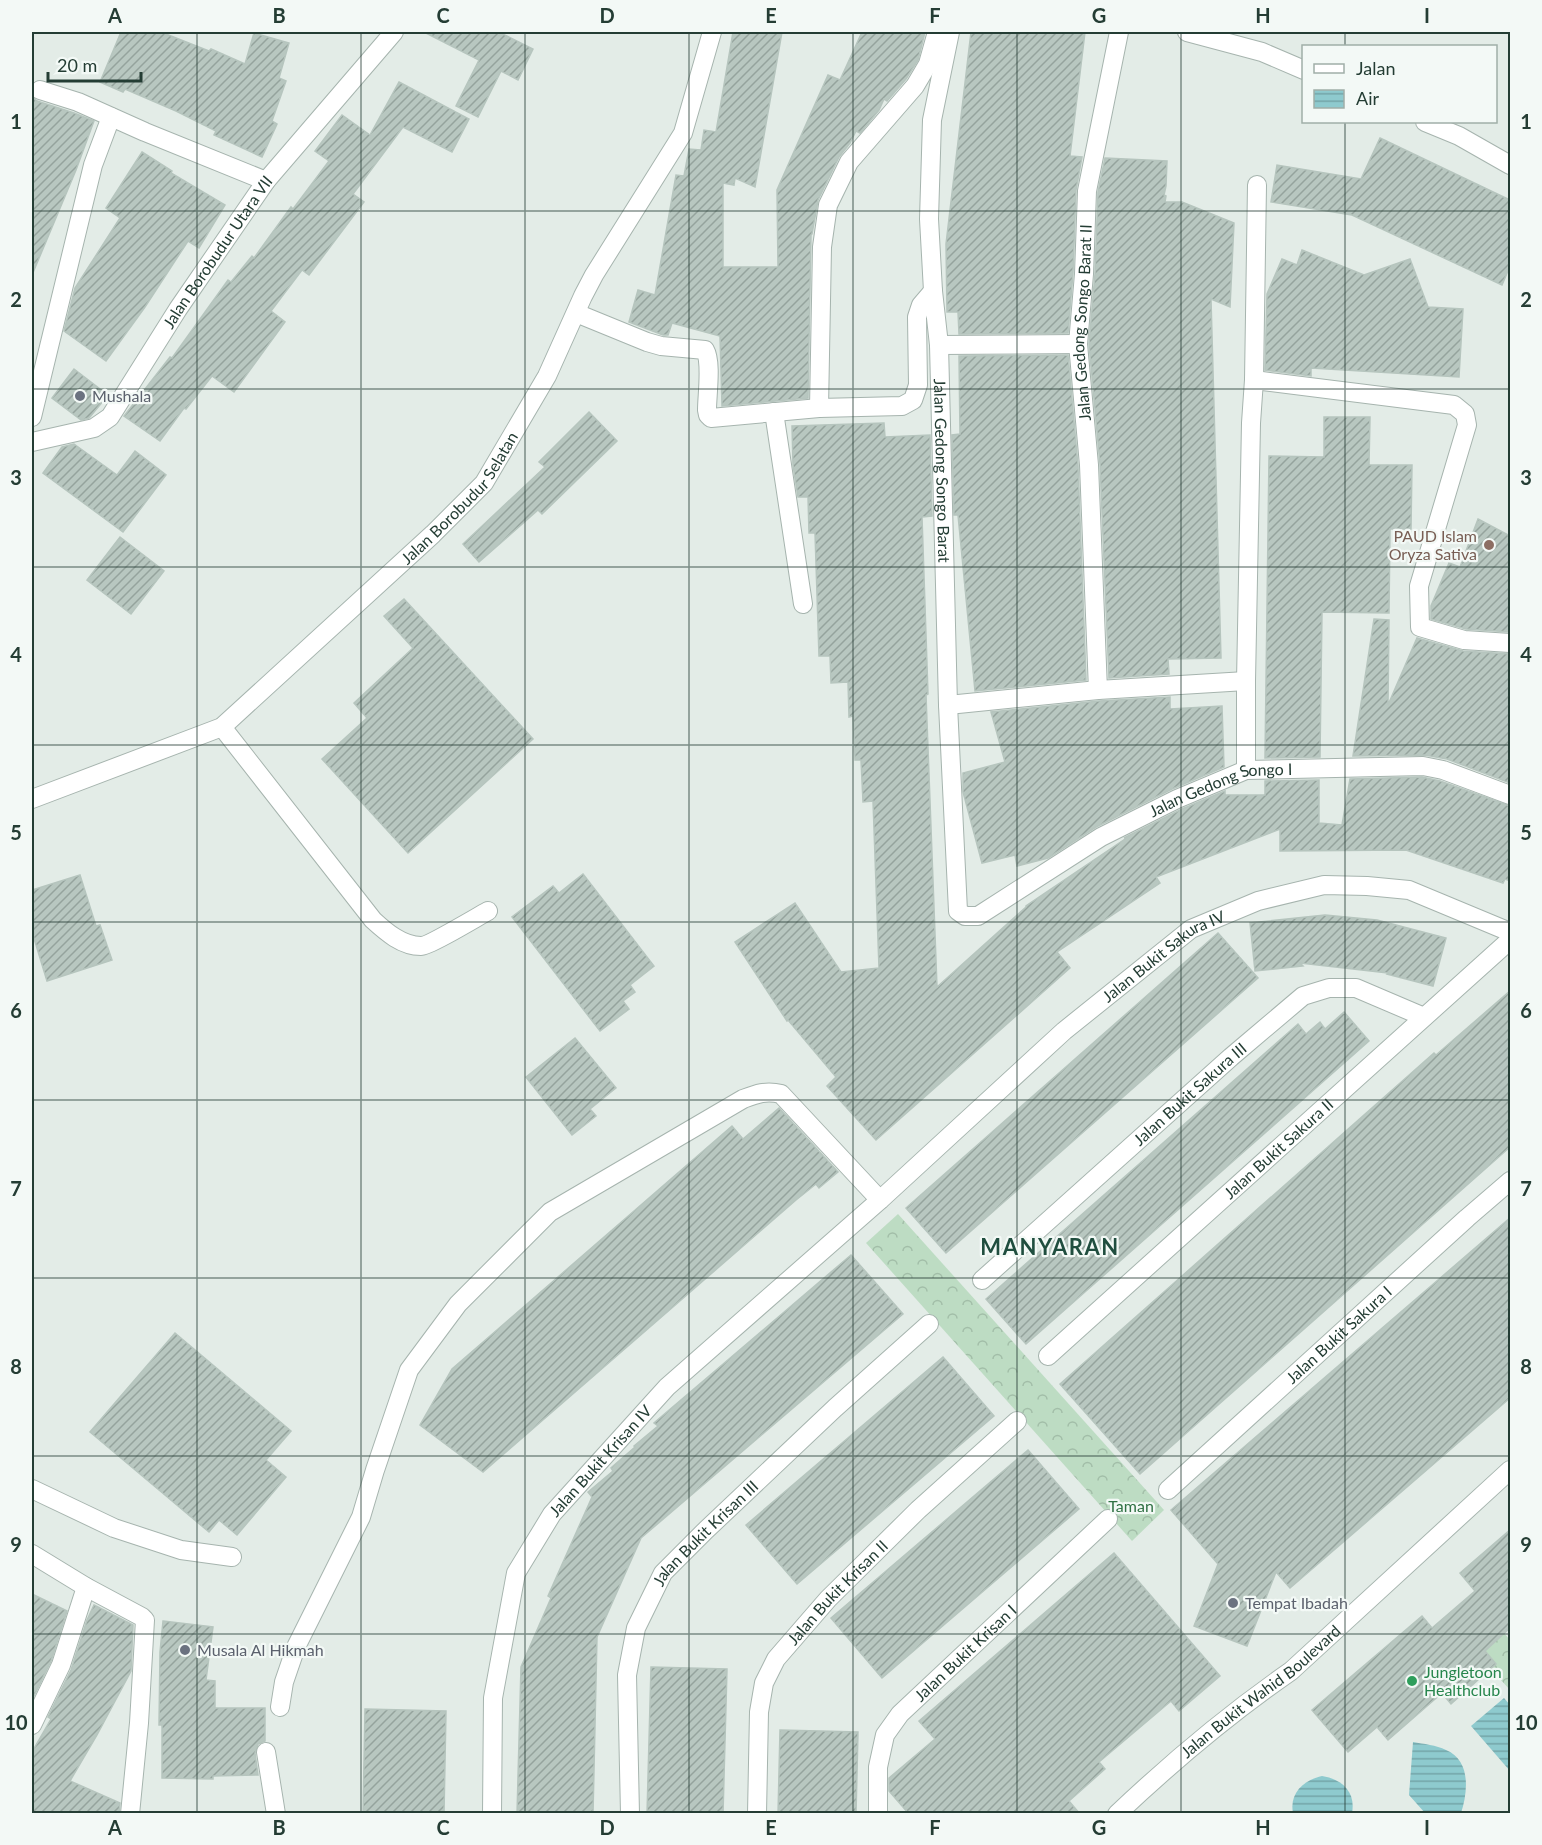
<svg xmlns="http://www.w3.org/2000/svg" width="1542" height="1845" font-family="Lato,sans-serif">
  <style>
    .forest { fill: url(#forest-crowns) }
    .water { fill: url(#water-rules) }
    .building { fill: url(#building-hatch); stroke: #b6c5be; stroke-width: 1.5 }
    .lines { fill: none; stroke-linecap: round; stroke-linejoin: round }
    .minor-casing { stroke: #a6b4ae; stroke-width: 20 }
    .minor { stroke: #fff; stroke-width: 18 }
    .grid { fill: none; stroke: #243d34; stroke-width: 1.5; stroke-opacity: 0.55 }
    .worship-dot { fill: #6b7280; stroke: #f3f9f6; stroke-width: 2 }
    .education-dot { fill: #8d6e63; stroke: #f3f9f6; stroke-width: 2 }
    .leisure-dot { fill: #2e9e5b; stroke: #f3f9f6; stroke-width: 2 }
    .labels { text-anchor: middle; stroke-width: 4.5; stroke-linejoin: round; paint-order: stroke }
    .street-label { font-size: 16px; fill: #243d34; stroke: #f3f9f6 }
    .worship-label { font-size: 16px; fill: #5b616d; stroke: #f3f9f6; text-anchor: start }
    .education-label { font-size: 16px; fill: #785e54; stroke: #f3f9f6; text-anchor: end }
    .park-label { font-size: 16px; fill: #307144; stroke: #f3f9f6 }
    .leisure-label { font-size: 16px; fill: #27864d; stroke: #f3f9f6; text-anchor: start }
    .district-label { font-size: 22px; font-weight: bold; letter-spacing: 1.5px; fill: #204e3f; stroke: #f3f9f6 }
    .neatline { fill: none; stroke: #243d34; stroke-width: 2 }
    .grid-label { font-size: 20px; text-anchor: middle; font-weight: bold; fill: #243d34 }
  </style>
  <defs>
    <pattern id="forest-crowns" width="20" height="18" patternUnits="userSpaceOnUse" patternTransform="scale(1.5)"><rect width="20" height="18" fill="#bddcc3"/><path d="M2 6a3 3 0 1 1 6 0M12 15a3 3 0 1 1 6 0" fill="none" stroke="#a2bea8"/></pattern>
    <pattern id="water-rules" width="6" height="5" patternUnits="userSpaceOnUse" patternTransform="scale(1.5)"><rect width="6" height="5" fill="#8ecace"/><path d="M0 2.5h6" fill="none" stroke="#74a5a8"/></pattern>
    <pattern id="building-hatch" width="6" height="6" patternUnits="userSpaceOnUse" patternTransform="scale(1.5)"><rect width="6" height="6" fill="#b8c7c0"/><path d="M-1 1l2-2M0 6l6-6M5 7l2-2" fill="none" stroke="#95a39d"/></pattern>
  </defs>
  <rect width="100%" height="100%" fill="#e3ece7"/>
  <g class="forest">
    <polygon points="898,1214 1164,1510 1132,1541 866,1243"/>
    <polygon points="1489,1616 1510,1640 1510,1690 1491,1669 1496,1664 1469,1633"/>
  </g>
  <g class="water">
    <polygon points="1504,1698 1510,1705 1510,1771 1471,1726"/>
    <path d="M1413 1742C1424 1744 1436 1745 1446 1750 1471 1760 1468 1792 1461 1813H1425L1409 1795Z"/>
    <path d="M1322 1776C1342 1779 1356 1792 1352 1813H1293C1289 1793 1304 1780 1322 1776Z"/>
  </g>
  <g class="building">
    <polygon points="121,32 161,32 209,51 211,49 245,64 254,33 289,43 279,78 286,81 272,121 277,124 262,157 214,135 216,131 176,111 125,89 123,92 100,82"/>
    <polygon points="424,32 499,32 533,49 518,80 501,71 478,117 456,106 479,60"/>
    <polygon points="733,32 782,32 755,187 735,178 734,185 723,183 723,267 778,267 777,190 828,75 840,80 862,32 925,32 918,60 906,79 887,101 884,99 879,110 860,133 856,131 850,143 839,157 818,200 812,234 811,235 808,398 722,406 720,336 672,323 668,335 663,335 629,322 638,290 655,295 676,175 684,176 689,149 701,150 704,130 716,132"/>
    <polygon points="971,32 1085,32 1070,156 1082,157 1076,190 1073,273 1068,333 959,334 958,312 947,312 946,244"/>
    <polygon points="399,82 469,119 452,152 403,127 353,194 364,202 309,275 302,270 271,311 285,322 234,392 212,376 186,409 184,408 160,441 124,416 170,357 172,358 228,280 231,282 252,256 254,258 291,207 293,209 329,161 315,151 342,115 370,135"/>
    <polygon points="32,97 37,101 74,113 94,121 76,170 32,275"/>
    <polygon points="1380,138 1510,200 1510,266 1502,285 1352,215 1271,202 1277,165 1361,179"/>
    <polygon points="142,152 172,171 171,173 225,205 199,248 188,241 145,307 106,361 64,331 75,288 120,218 106,208"/>
    <polygon points="1105,158 1167,161 1166,186 1164,195 1166,196 1165,202 1182,202 1234,223 1230,307 1211,299 1221,658 1168,659 1169,674 1109,678 1100,464 1089,344 1095,274 1098,192"/>
    <polygon points="1302,250 1364,275 1410,259 1428,307 1463,309 1459,377 1311,368 1311,376 1265,370 1267,294 1282,259 1297,265"/>
    <polygon points="1068,355 1078,466 1086,680 975,691 958,515 954,515 952,435 960,434 959,356"/>
    <polygon points="74,369 108,395 89,418 81,420 52,398"/>
    <polygon points="589,412 617,441 542,514 538,510 479,562 463,544 545,467 539,462"/>
    <polygon points="1324,417 1370,417 1369,465 1412,465 1411,529 1390,529 1389,613 1322,612 1320,757 1265,758 1269,456 1324,457"/>
    <polygon points="884,423 885,437 930,435 932,516 922,517 928,694 926,695 937,987 1026,907 1026,906 1128,837 1124,838 1182,809 1225,791 1225,795 1265,795 1265,781 1319,780 1319,823 1342,825 1350,779 1422,777 1440,781 1510,806 1510,881 1505,879 1503,883 1406,850 1280,851 1280,829 1156,877 1160,883 1057,952 1070,968 876,1140 827,1086 836,1077 788,1020 787,1021 735,942 795,903 841,972 879,968 873,801 863,802 861,760 855,760 853,716 849,717 848,682 831,683 830,656 819,656 815,533 809,533 808,497 798,497 793,465 792,426"/>
    <polygon points="74,444 117,475 135,451 166,475 123,532 43,473 62,447"/>
    <polygon points="1478,519 1510,536 1510,632 1466,629 1431,619 1431,606 1449,563 1460,567"/>
    <polygon points="120,537 164,571 131,614 87,580"/>
    <polygon points="404,599 533,739 408,853 322,759 367,718 354,703 413,648 384,616"/>
    <polygon points="1374,619 1389,620 1388,705 1417,638 1463,651 1510,654 1510,783 1447,759 1425,755 1353,756"/>
    <polygon points="1170,697 1170,709 1222,706 1224,767 1172,789 1096,827 1048,858 1017,866 1015,855 982,863 963,792 963,773 1005,762 991,712 1099,701"/>
    <polygon points="583,874 654,966 630,985 635,992 623,1001 629,1009 600,1031 512,917 553,886 559,893"/>
    <polygon points="80,875 96,926 100,925 112,960 47,981 32,932 32,890"/>
    <polygon points="1325,915 1377,920 1446,938 1433,986 1387,974 1388,973 1300,963 1303,966 1255,971 1250,923"/>
    <polygon points="1218,933 1258,978 946,1253 906,1208"/>
    <polygon points="1510,991 1510,1147 1140,1474 1060,1384 1408,1076 1434,1053 1436,1055"/>
    <polygon points="1344,1012 1369,1041 1026,1344 986,1299 1298,1024 1306,1034 1320,1022 1325,1029"/>
    <polygon points="575,1038 616,1088 590,1109 596,1116 572,1135 526,1077"/>
    <polygon points="779,1108 838,1172 819,1188 816,1184 796,1200 483,1472 420,1425 452,1369 732,1126 743,1139"/>
    <polygon points="1510,1218 1510,1398 1290,1588 1276,1572 1247,1646 1194,1626 1218,1564 1171,1510"/>
    <polygon points="851,1255 903,1314 641,1538 597,1637 593,1814 517,1814 521,1667 551,1598 548,1596 592,1497 588,1492 613,1471 611,1468 635,1447 634,1446 658,1426 654,1423"/>
    <polygon points="175,1333 291,1431 266,1460 286,1477 237,1535 219,1520 209,1532 90,1432"/>
    <polygon points="943,1357 994,1416 797,1584 746,1525"/>
    <polygon points="1028,1450 1079,1509 882,1678 831,1618"/>
    <polygon points="1510,1530 1510,1628 1485,1651 1496,1664 1451,1704 1442,1693 1388,1740 1377,1727 1348,1752 1312,1710 1422,1616 1432,1628 1475,1591 1460,1573"/>
    <polygon points="1114,1553 1220,1676 1179,1711 1171,1701 1099,1762 1105,1769 1069,1801 1080,1814 909,1814 889,1791 889,1778 935,1739 919,1721"/>
    <polygon points="32,1594 67,1611 51,1661 32,1700"/>
    <polygon points="94,1605 133,1625 131,1671 97,1735 70,1781 120,1803 119,1814 32,1814 32,1752 51,1719 48,1717 71,1670 87,1620"/>
    <polygon points="163,1621 213,1627 206,1680 215,1681 215,1708 265,1708 265,1741 258,1744 255,1753 258,1775 213,1776 213,1779 162,1778 162,1725 159,1725 160,1652"/>
    <polygon points="651,1667 727,1669 723,1814 647,1814"/>
    <polygon points="365,1709 446,1711 444,1814 363,1814"/>
    <polygon points="780,1730 858,1732 856,1814 778,1814"/>
  </g>
  <g class="lines">
    <defs>
      <g id="minor">
        <path id="s1" d="M950 32 932 120 929 219 933 291 939 345 948 705 958 911 965 916H978L1101 837 1177 799 1246 770 1423 766 1443 770 1510 795"/>
        <polyline points="1187,32 1262,52 1304,70"/>
        <polyline points="40,90 78,102 145,132 266,181"/>
        <polyline points="1425,122 1459,136 1510,165"/>
        <path d="M576 313 647 342 661 346 705 350C712 362 707 395 707 410L708 415 711 418 819 408 902 406 913 400 918 385 917 317 921 305 933 291"/>
        <polyline points="939,345 1078,344"/>
        <polyline points="1254,380 1454,405 1465,414 1467,425 1419,586 1420,627 1464,640 1510,643"/>
        <polyline points="819,408 822,247 828,205 849,162 915,86 928,64 937,32"/>
        <polyline points="774,412 803,604"/>
        <polyline points="32,417 93,165 111,117"/>
        <path id="s2" d="M32 442 94 428 110 417 178 309 266 181 394 32"/>
        <path id="s3" d="M1098 690 1089 465 1078 344 1084 274 1087 191 1119 32"/>
        <polyline points="948,705 1098,690 1246,681"/>
        <path d="M222 727 373 920C386 932 402 946 421 946 429 946 477 917 488 911"/>
        <polyline points="1246,770 1246,681 1251,423 1254,380 1257,185"/>
        <path id="s4" d="M32 799 222 727 433 534 484 483 547 376 583 296 594 275 683 133 712 32"/>
        <path id="s5" d="M982 1280 1231 1057 1303 996 1329 988H1356L1424 1017"/>
        <path id="s6" d="M1048 1356 1510 940"/>
        <polyline points="32,1489 114,1528 181,1550 232,1557"/>
        <path id="s7" d="M1168 1490 1467 1218 1510 1181"/>
        <polyline points="32,1554 86,1587 142,1617 145,1620 139,1723 130,1814"/>
        <path d="M280 1707 284 1682 296 1647 361 1517 375 1470 409 1370 458 1304 550 1212 743 1099C756 1094 766 1090 781 1094L880 1200"/>
        <polyline points="32,1725 61,1665 86,1587"/>
        <polyline points="266,1752 276,1814"/>
        <path id="s8" d="M492 1814 493 1698 516 1573 552 1514 667 1387 880 1200 1064 1031 1191 929 1258 901 1324 885 1367 886 1409 890 1510 932"/>
        <path id="s9" d="M630 1814 627 1675 636 1628 663 1573 706 1530 835 1408 929 1324"/>
        <path id="s10" d="M757 1814 759 1712 764 1683 776 1659 828 1599 918 1510 1017 1421"/>
        <path id="s11" d="M878 1814V1767L885 1735 900 1714 1108 1519"/>
        <path id="s12" d="M1117 1814C1172 1762 1229 1714 1291 1671L1510 1470"/>
      </g>
    </defs>
    <use href="#minor" class="minor-casing"/>
    <use href="#minor" class="minor"/>
  </g>
  <path class="grid" d="M197 32V1814M361 32V1814M525 32V1814M689 32V1814M853 32V1814M1017 32V1814M1181 32V1814M1345 32V46M1345 122V1814M32 211H1510M32 389H1510M32 567H1510M32 745H1510M32 922H1510M32 1100H1510M32 1278H1510M32 1456H1510M32 1634H1510"/>
  <g class="worship-dot">
    <circle cx="80" cy="396" r="6"/>
    <circle cx="1233" cy="1603" r="6"/>
    <circle cx="185" cy="1650" r="6"/>
  </g>
  <circle class="education-dot" cx="1489" cy="545" r="6"/>
  <circle class="leisure-dot" cx="1412" cy="1681" r="6"/>
  <g class="labels">
    <g class="street-label">
      <text dy="6" stroke="none"><textPath href="#s2" startOffset="280">Jalan Borobudur Utara VII</textPath></text>
      <text dy="6" stroke="none"><textPath href="#s3" startOffset="368">Jalan Gedong Songo Barat II</textPath></text>
      <text dy="6" stroke="none"><textPath href="#s1" startOffset="441">Jalan Gedong Songo Barat</textPath></text>
      <text dy="6" stroke="none"><textPath href="#s4" startOffset="534">Jalan Borobudur Selatan</textPath></text>
      <text dy="6" stroke="none"><textPath href="#s1" startOffset="1180">Jalan Gedong Songo I</textPath></text>
      <text dy="6" stroke="none"><textPath href="#s8" startOffset="1142">Jalan Bukit Sakura IV</textPath></text>
      <text dy="6" stroke="none"><textPath href="#s5" startOffset="279">Jalan Bukit Sakura III</textPath></text>
      <text dy="6" stroke="none"><textPath href="#s6" startOffset="310">Jalan Bukit Sakura II</textPath></text>
      <text dy="6" stroke="none"><textPath href="#s7" startOffset="231">Jalan Bukit Sakura I</textPath></text>
      <text dy="6" stroke="none"><textPath href="#s8" startOffset="384">Jalan Bukit Krisan IV</textPath></text>
      <text dy="6" stroke="none"><textPath href="#s9" startOffset="306">Jalan Bukit Krisan III</textPath></text>
      <text dy="6" stroke="none"><textPath href="#s10" startOffset="249">Jalan Bukit Krisan II</textPath></text>
      <text dy="6" stroke="none"><textPath href="#s11" startOffset="195">Jalan Bukit Krisan I</textPath></text>
      <text dy="6" stroke="none"><textPath href="#s12" startOffset="189">Jalan Bukit Wahid Boulevard</textPath></text>
    </g>
    <g class="worship-label">
      <text x="92" y="402">Mushala</text>
      <text x="1245" y="1609">Tempat Ibadah</text>
      <text x="197" y="1656">Musala Al Hikmah</text>
    </g>
    <g class="education-label">
      <text x="1477" y="542">PAUD Islam<tspan x="1477" dy="18">Oryza Sativa</tspan></text>
    </g>
    <g class="park-label">
      <text x="1131" y="1512">Taman</text>
    </g>
    <g class="leisure-label">
      <text x="1424" y="1678">Jungletoon<tspan x="1424" dy="18">Healthclub</tspan></text>
    </g>
    <g class="district-label">
      <text x="1050" y="1255">MANYARAN</text>
    </g>
  </g>
  <rect width="1542" height="1845" fill="none" stroke="#f3f9f6" stroke-width="66"/>
  <rect x="1302" y="45" width="195" height="78" fill="#f3f9f6" stroke="#a0aea8" stroke-width="1.5"/>
  <rect x="1314" y="64" width="30" height="9" fill="#ffffff" stroke="#a0aea8" stroke-width="1.5"/>
  <text x="1356" y="75" font-size="18" fill="#243d34">Jalan</text>
  <rect x="1314" y="90" width="30" height="18" fill="url(#water-rules)" stroke="#a0aea8" stroke-width="1.5"/>
  <text x="1356" y="105" font-size="18" fill="#243d34">Air</text>
  <path d="M48 72v9h93v-9" fill="none" stroke="#243d34" stroke-width="3"/>
  <text x="57" y="72" font-size="18" fill="#243d34" stroke="#f3f9f6" stroke-width="4.5" paint-order="stroke">20 m</text>
  <rect x="33" y="33" width="1476" height="1779" class="neatline"/>
  <g class="grid-label">
    <text x="115" y="23">A</text>
    <text x="279" y="23">B</text>
    <text x="443" y="23">C</text>
    <text x="607" y="23">D</text>
    <text x="771" y="23">E</text>
    <text x="935" y="23">F</text>
    <text x="1099" y="23">G</text>
    <text x="1263" y="23">H</text>
    <text x="1427" y="23">I</text>
    <text x="16" y="129">1</text>
    <text x="1526" y="129">1</text>
    <text x="16" y="307">2</text>
    <text x="1526" y="307">2</text>
    <text x="16" y="485">3</text>
    <text x="1526" y="485">3</text>
    <text x="16" y="662">4</text>
    <text x="1526" y="662">4</text>
    <text x="16" y="840">5</text>
    <text x="1526" y="840">5</text>
    <text x="16" y="1018">6</text>
    <text x="1526" y="1018">6</text>
    <text x="16" y="1196">7</text>
    <text x="1526" y="1196">7</text>
    <text x="16" y="1374">8</text>
    <text x="1526" y="1374">8</text>
    <text x="16" y="1552">9</text>
    <text x="1526" y="1552">9</text>
    <text x="16" y="1730">10</text>
    <text x="1526" y="1730">10</text>
    <text x="115" y="1835">A</text>
    <text x="279" y="1835">B</text>
    <text x="443" y="1835">C</text>
    <text x="607" y="1835">D</text>
    <text x="771" y="1835">E</text>
    <text x="935" y="1835">F</text>
    <text x="1099" y="1835">G</text>
    <text x="1263" y="1835">H</text>
    <text x="1427" y="1835">I</text>
  </g>
</svg>
